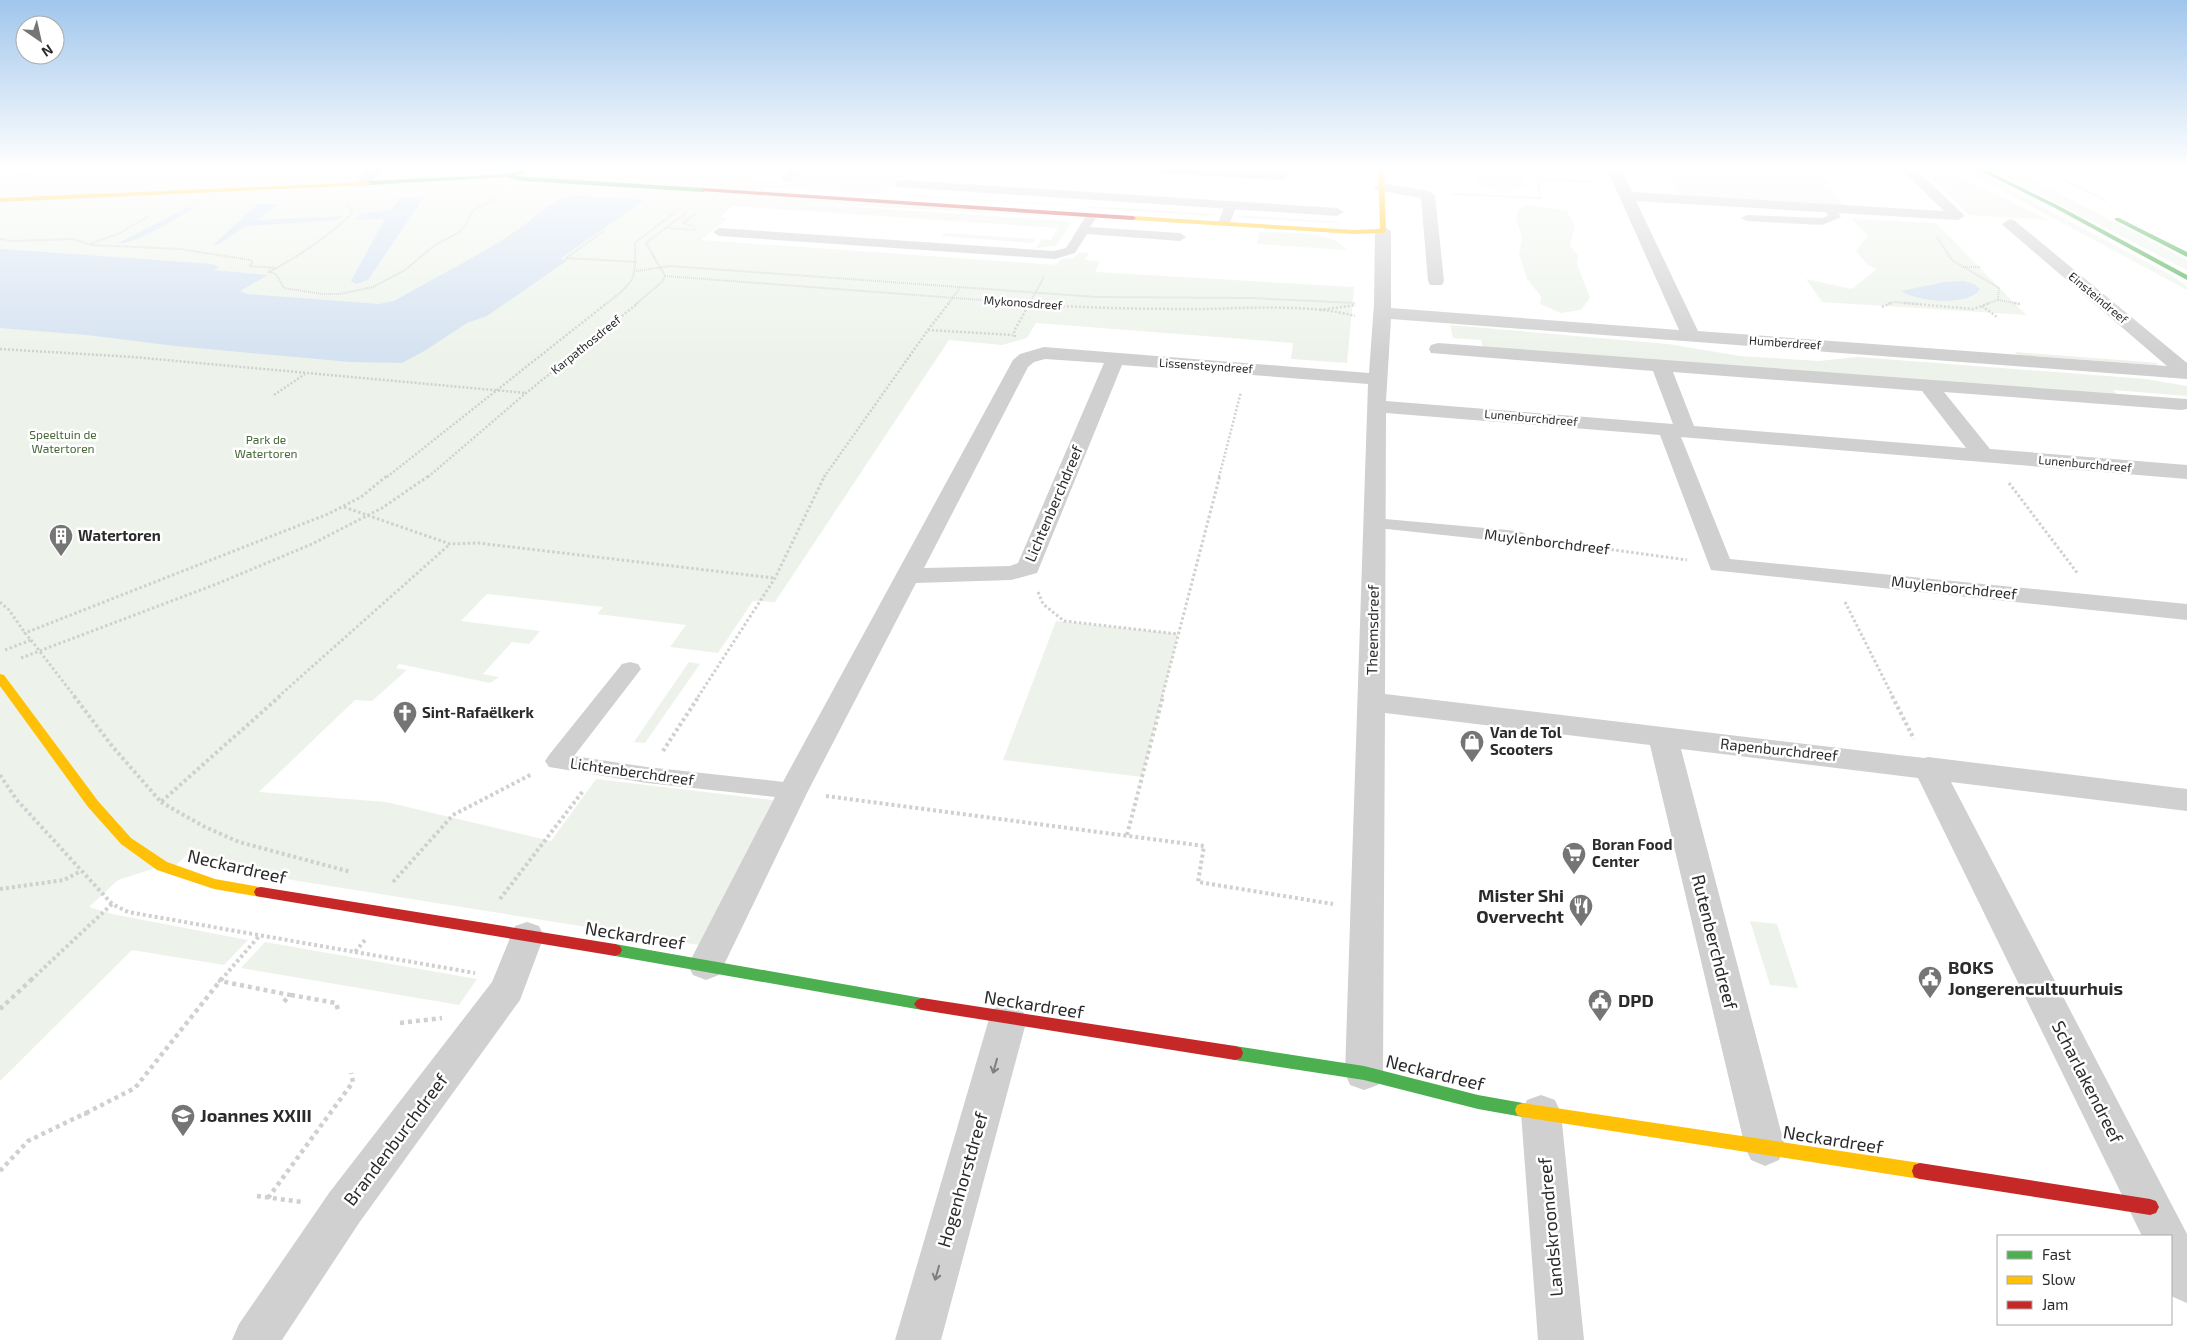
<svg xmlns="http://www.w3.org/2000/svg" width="2187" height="1340" font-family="'Exo 2',sans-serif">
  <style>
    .green { fill: #edf3ea }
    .water { fill: #d5e2f1 }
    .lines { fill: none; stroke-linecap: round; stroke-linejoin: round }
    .path-far4 { stroke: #d0d0d0; stroke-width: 2; stroke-dasharray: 1 1; stroke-linecap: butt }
    .path-far3 { stroke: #d0d0d0; stroke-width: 2.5; stroke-dasharray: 2 2; stroke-linecap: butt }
    .path-far2 { stroke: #d0d0d0; stroke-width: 3; stroke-dasharray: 2.5 2.5; stroke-linecap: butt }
    .path-far1 { stroke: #d0d0d0; stroke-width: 4; stroke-dasharray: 3 3; stroke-linecap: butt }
    .path { stroke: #d0d0d0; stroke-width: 4.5; stroke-dasharray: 4 4; stroke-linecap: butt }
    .lane { fill: #d0d0d0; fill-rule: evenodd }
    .street { fill: #d0d0d0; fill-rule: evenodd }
    .fast { fill: #4caf50; fill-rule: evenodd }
    .slow { fill: #ffc107; fill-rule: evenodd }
    .jam { fill: #c62828; fill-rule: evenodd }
    .oneway { stroke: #7e7e7e }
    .labels { text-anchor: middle; stroke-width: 5; stroke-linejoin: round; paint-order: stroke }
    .far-street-label { font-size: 12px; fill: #2b2b2b; stroke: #fff }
    .far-park-label { font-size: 12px; fill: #486738; stroke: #fff }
    .street-label { font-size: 15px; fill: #2b2b2b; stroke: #fff }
    .poi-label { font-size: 15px; font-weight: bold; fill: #2b2b2b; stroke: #fff; text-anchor: start }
    .near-street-label { font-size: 18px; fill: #2b2b2b; stroke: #fff }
    .near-poi-label { font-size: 18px; font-weight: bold; fill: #2b2b2b; stroke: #fff; text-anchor: start }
  </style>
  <rect width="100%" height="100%" fill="#fff"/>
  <g class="green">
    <path d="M13 169H761L747 179 777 181 771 186C787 188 791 176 804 170 813 165 893 169 909 169L887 190 876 194 768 188 765 190 1064 217 750 200 1067 221 1070 224 1056 246 1036 248 1042 239 1051 240 1058 228 733 206 720 217 728 218 701 240 1057 265 1060 259 1073 258 1080 252 1089 253 1085 260 1100 261 1095 272 1354 287 1347 363 1291 359 1293 343 1036 323 1027 338 1002 345 949 340 775 602 753 601 718 653 670 647 686 625 597 614 603 607 487 594 461 621 540 631 529 644 512 642 483 674 499 677 490 683 399 664 396 668 407 670 372 701 355 700 259 792 386 802 551 841 596 779 773 800 699 945 292 880 234 865 192 850 171 870 162 866 118 880 89 907 112 914 248 940 224 965 132 950 0 1081V173Z"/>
    <path d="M1474 169H1520L1524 174 1523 178 1526 187C1510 191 1492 194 1478 184Z"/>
    <polygon points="1665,169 1815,169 1846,208 1680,197"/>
    <polygon points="1922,169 1945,169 2049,220 1969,215"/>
    <polygon points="1962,169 1976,171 2169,274 2187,286 2187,290"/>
    <polygon points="1991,169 2013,169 2187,260 2187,270"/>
    <polygon points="903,195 1076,205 1078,206 910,197"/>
    <polygon points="1528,205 1567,211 1575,227 1570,245 1578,256 1577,264 1590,298 1581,310 1561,313 1540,304 1541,296 1527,279 1519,254 1522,238 1516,218 1519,208"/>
    <polygon points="1090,206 1219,214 1205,216 1088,208"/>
    <polygon points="1235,215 1341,222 1341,223 1242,218"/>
    <polygon points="1852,219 1936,223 2026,315 1822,302 1806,279 1852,289 1877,269 1868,265 1856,251 1868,236"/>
    <path d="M1259 232C1286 234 1328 228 1347 250L1257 244Z"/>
    <polygon points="944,233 1035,239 1033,243 941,236"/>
    <polygon points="1450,325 1668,344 1740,356 1819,361 1858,357 2146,379 2187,386 2187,396 2113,390 2119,397 1483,349 1481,340 1453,338"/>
    <polygon points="2015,352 2159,363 2155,365 2018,355"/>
    <polygon points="1056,621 1178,634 1142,777 1003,760"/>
    <polygon points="689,662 700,664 645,743 634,742"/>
    <polygon points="1750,921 1777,924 1798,988 1770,985"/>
    <polygon points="265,942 477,979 459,1005 241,968"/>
  </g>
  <g class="water">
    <path d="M578 196 644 200 560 259 568 260 487 316 467 323 426 350 402 363 350 362 175 346 87 335 0 328V249L213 264 219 267 214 270 268 275 240 291 247 294 379 304 394 301C435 277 480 256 519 229 539 215 551 197 578 196Z"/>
    <polygon points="424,197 368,280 356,284 351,281 385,219 355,220 362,213 390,210 401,198"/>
    <polygon points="258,204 279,204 256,220 342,216 337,220 246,226 219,244 213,245"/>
    <path d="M189 207 195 208C179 216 134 246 118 243Z"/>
    <path d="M1964 281 1974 284 1980 289C1968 307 1917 302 1901 291L1945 282Z"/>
  </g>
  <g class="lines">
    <g class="path-far4">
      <polyline points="1817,169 1830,185"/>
      <polyline points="2044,169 2106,201"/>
      <polyline points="2147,169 2156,169"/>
      <polyline points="23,175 39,169"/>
      <polyline points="1452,194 1540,198 1538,179 1593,182"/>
      <path d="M348 204 352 214C327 237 299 256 269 272L276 274 284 288 322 294H340L373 287 405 270 435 245 458 233 466 225 473 210 495 200"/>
      <polyline points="695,214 683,223 695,227"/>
      <polyline points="665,228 696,230"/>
      <polyline points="604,231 566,258 637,262"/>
      <polyline points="1937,237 1952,260 1999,288 1998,300 1986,304"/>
      <polyline points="0,239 12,241 73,239 92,245 180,249 250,260 253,262 249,266 276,268"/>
      <polyline points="90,244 120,233 149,216"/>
      <polyline points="1963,267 1981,267"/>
      <polyline points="636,271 670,266 1096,297 1250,298 1355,303"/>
      <polyline points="665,276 1034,304"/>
      <polyline points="665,276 646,243 687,212"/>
      <polyline points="1998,300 2020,304"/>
      <path d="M606 304C635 281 636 280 635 243L675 212"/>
      <polyline points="636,304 662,282 665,276"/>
      <polyline points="948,304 960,288"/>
      <polyline points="1029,304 1044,277"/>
      <polyline points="1888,304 1893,302 1919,304"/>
    </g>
    <g class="path-far3">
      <path d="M1015 303C1077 308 1140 309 1202 309 1247 308 1313 304 1355 316"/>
      <polyline points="1904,303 1973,309 1990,303"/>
      <polyline points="2014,303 2020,304"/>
      <polyline points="1982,306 1997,317"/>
      <polyline points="1882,307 1891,303"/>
      <polyline points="1320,310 1356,305"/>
      <polyline points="928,330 949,303"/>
      <polyline points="1015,337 1014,331 1030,303"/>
      <polyline points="0,349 133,357 526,393"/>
      <polyline points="274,395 305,374"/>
      <polyline points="387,477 607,303"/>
      <polyline points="428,477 526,393 638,303"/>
      <polyline points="824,477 928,330 1013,335"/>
      <polyline points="1219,477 1241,392"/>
    </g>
    <g class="path-far2">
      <polyline points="2009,483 2078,574"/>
      <polyline points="344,507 450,544 478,543 774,578"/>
      <polyline points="1542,540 1687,560"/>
      <polyline points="1038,592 1043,604 1064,621 1178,634"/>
      <polyline points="0,602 9,610 25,633"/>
      <polyline points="1845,602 1893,697"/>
      <polyline points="31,640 75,697"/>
      <polyline points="5,650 31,640 25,633 328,514 361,497 388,475"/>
      <polyline points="21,658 219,583 312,544 382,508 430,475"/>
      <polyline points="278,697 450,544"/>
      <polyline points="698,697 775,578 825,475"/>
      <polyline points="1162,697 1220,475"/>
    </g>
    <g class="path-far1">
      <polyline points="74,696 112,746 161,802 280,696"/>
      <polyline points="1892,696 1914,739"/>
      <polyline points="663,751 699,696"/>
      <polyline points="0,775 16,799 112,904 128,912 355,952 365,940"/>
      <polyline points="826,796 1204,846 1198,882 1333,904"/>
      <polyline points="161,802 203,826 239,842 351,872"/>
      <polyline points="1127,835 1163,696"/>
      <polyline points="393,882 453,815 532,774"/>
      <polyline points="0,889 64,880 81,871"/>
      <polyline points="500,899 583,791"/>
      <polyline points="355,952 475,973"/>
      <polyline points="31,980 112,904"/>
      <polyline points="221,980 260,935"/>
    </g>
    <g class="path">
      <polyline points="222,978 220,981 290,995 282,1004"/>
      <polyline points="291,995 336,1003 339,1013"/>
      <polyline points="0,1009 33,978"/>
      <polyline points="400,1023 442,1018"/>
      <polyline points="86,1113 135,1088 220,981"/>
      <polyline points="0,1171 28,1141 86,1113 87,1119"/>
      <polyline points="257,1196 302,1202"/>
      <polyline points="268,1198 353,1082 351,1073"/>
    </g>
    <g class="lane">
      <polygon points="793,169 804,169 790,181 782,181 782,177"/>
      <polygon points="1231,202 1237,205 1230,223 1228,225 1220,225 1218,223 1225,205"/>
      <polygon points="1830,205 1834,206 1841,217 1822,225 1747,221 1741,218 1747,215 1821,218 1828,216 1824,208"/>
      <polygon points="1090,215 1096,218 1090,227 1180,233 1186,237 1180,241 1087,234 1075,253 1055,259 719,236 713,232 719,228 1054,251 1066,248 1086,216"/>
      <polygon points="1374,518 1518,531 1524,533 1527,537 1524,541 1518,543 1368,527 1365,523 1368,519"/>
      <polygon points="630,662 638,664 641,669 574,756 647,767 793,783 801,785 805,791 801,797 793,799 647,783 549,767 545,761 549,755 622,664"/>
    </g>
    <g class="street">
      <polygon points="368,169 382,169 367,187 357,187 355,184"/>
      <polygon points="1154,169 1275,172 1275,169 1289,169 1286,179 1281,180 1161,173"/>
      <path d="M1607 169H1621L1632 192 1944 211 1901 169H1916L1965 216 1958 220 1636 201 1698 331 2167 366 2005 227 2002 224 2010 219 2015 221 2187 363V379L1391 319 1386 401 1673 424 1653 371 1431 353 1429 349 1431 345 1438 343 2187 399V409L2181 410 1944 392 1990 449 2187 465V479L1681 437 1730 559 2187 604V620L1711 570 1660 435 1386 413 1385 694 1924 758 1928 757 2187 789V811L1951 782 2187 1234V1303L2171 1296V1236H2142L1918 778 1681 749 1785 1147 1779 1160 1765 1166 1751 1160 1745 1147 1650 745 1385 713 1383 1073 1378 1085 1364 1090 1350 1085 1345 1073 1368 384 1122 365 1037 573 1011 580 916 583 808 791 719 975 706 980 693 975 688 965 778 791 1013 360 1020 354 1044 347 1369 373 1374 304 1375 231 1383 226 1391 231V308L1679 330ZM1045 359 1104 363 1018 563 1010 566 924 568 1028 367 1034 362ZM1673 372 1922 391 1966 448 1694 426Z"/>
      <polygon points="902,180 1337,208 1344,212 1337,216 897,187 895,184 897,181"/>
      <polygon points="1381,183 1428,191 1435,195 1444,281 1442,285 1430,285 1428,281 1421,198 1376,190 1374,187"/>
      <polygon points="527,922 539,926 544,936 520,1000 359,1223 282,1340 232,1340 239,1324 329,1193 492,982 515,926"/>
      <polygon points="1008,1003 1021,1008 1027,1019 941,1340 895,1340 989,1019 995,1008"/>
      <polygon points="1541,1095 1555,1100 1561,1113 1584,1340 1538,1340 1521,1113 1527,1100"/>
    </g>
    <g class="fast">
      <polygon points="1977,169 1984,169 2059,206 2187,275 2187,280 2055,208"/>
      <polygon points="525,170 527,173 514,176 703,188 706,190 703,192 523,181 506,177 369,185 366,183 369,181 495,175"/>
      <polygon points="2115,218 2119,218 2187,252 2187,257 2115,220"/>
      <polygon points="615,944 922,998 927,1000 930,1004 927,1008 922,1010 615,956 610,954 608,950 610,946"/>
      <polygon points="1235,1046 1364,1066 1478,1095 1523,1103 1529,1105 1531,1110 1529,1115 1523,1117 1478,1109 1364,1080 1235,1060 1229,1058 1227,1053 1229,1048"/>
    </g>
    <g class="slow">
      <polygon points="1378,169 1384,169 1386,231 1383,233 1354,234 1133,220 1130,218 1133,216 1354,230 1380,229"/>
      <polygon points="371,182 369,185 0,202 0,198"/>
      <polygon points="0,674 4,675 98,801 131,838 167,862 215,879 266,888 268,892 266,896 261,897 214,889 157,870 121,844 88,807 0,686"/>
      <polygon points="1523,1103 1920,1163 1926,1165 1928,1171 1926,1177 1920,1179 1523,1117 1517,1115 1515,1110 1517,1105"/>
    </g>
    <g class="jam">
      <polygon points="703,188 1133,216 1136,218 1133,220 701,191"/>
      <polygon points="261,887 615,944 620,946 622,950 620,954 615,956 261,897 256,896 254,892 256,888"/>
      <polygon points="922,998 1235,1046 1241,1048 1243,1053 1241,1058 1235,1060 922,1010 917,1008 914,1004 917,1000"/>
      <polygon points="1920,1163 2150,1199 2156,1201 2159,1207 2156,1213 2150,1215 1920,1179 1914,1177 1912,1171 1914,1165"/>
    </g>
  </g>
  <defs><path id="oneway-shaft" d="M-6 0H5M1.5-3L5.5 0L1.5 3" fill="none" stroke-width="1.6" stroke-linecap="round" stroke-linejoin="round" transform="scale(1.25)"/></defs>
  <g class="oneway">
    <use href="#oneway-shaft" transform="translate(995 1066) rotate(106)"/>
    <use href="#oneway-shaft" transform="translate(937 1273) rotate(106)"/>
  </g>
  <linearGradient id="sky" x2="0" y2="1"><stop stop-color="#a0c6ec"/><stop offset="0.47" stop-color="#fff"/><stop offset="1" stop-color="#fff" stop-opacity="0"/></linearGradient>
  <rect width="2187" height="356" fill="url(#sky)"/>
  <defs>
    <symbol id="building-pin" viewBox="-11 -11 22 30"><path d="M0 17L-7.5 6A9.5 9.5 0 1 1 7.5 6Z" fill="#757575" stroke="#fff"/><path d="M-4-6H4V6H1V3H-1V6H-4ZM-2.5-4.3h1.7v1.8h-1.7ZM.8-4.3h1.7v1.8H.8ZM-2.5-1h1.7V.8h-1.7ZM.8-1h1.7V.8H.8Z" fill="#fff"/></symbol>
    <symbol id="church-pin" viewBox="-11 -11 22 30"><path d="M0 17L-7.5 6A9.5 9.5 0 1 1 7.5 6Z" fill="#757575" stroke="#fff"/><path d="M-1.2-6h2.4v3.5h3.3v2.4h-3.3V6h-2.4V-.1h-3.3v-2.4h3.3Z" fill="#fff"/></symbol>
    <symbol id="shop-pin" viewBox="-11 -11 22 30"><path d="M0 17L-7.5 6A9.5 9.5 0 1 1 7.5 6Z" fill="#757575" stroke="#fff"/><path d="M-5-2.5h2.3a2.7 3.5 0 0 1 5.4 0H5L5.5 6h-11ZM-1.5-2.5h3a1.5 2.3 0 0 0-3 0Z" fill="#fff"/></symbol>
    <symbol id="supermarket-pin" viewBox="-11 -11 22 30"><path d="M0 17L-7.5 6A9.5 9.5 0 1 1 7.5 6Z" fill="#757575" stroke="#fff"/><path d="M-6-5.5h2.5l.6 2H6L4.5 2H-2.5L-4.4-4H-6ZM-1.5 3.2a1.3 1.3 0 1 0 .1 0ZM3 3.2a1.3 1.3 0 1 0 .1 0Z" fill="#fff"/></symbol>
    <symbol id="restaurant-pin" viewBox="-11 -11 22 30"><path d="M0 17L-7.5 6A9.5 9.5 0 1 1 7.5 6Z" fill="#757575" stroke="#fff"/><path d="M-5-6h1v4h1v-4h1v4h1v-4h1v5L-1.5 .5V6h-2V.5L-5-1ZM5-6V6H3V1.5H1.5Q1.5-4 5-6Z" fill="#fff"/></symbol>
    <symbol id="civic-pin" viewBox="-11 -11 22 30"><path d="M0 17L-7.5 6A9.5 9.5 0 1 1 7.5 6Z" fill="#757575" stroke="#fff"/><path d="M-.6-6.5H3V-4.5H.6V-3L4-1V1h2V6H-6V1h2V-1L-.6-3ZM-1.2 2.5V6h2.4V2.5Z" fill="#fff"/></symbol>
    <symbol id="school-pin" viewBox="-11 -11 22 30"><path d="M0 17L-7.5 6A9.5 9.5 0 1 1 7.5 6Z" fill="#757575" stroke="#fff"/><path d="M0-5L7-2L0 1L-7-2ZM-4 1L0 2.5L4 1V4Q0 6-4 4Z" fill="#fff"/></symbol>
  </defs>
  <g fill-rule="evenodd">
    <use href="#building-pin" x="47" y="522" width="28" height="38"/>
    <use href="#church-pin" x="391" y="699" width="28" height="38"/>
    <use href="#shop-pin" x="1458" y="728" width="28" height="38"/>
    <use href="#supermarket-pin" x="1560" y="840" width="28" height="38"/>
    <use href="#restaurant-pin" x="1567" y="892" width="28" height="38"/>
    <use href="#civic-pin" x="1916" y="964" width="28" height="38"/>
    <use href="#civic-pin" x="1586" y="987" width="28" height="38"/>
    <use href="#school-pin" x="169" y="1102" width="28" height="38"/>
  </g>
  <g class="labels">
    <g class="far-street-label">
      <text transform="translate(2098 298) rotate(40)" y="4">Einsteindreef</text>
      <text transform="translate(1023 303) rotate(4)" y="4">Mykonosdreef</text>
      <text transform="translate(1785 343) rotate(4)" y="4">Humberdreef</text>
      <text transform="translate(586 345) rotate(-39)" y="4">Karpathosdreef</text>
      <text transform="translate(1206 366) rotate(4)" y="4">Lissensteyndreef</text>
      <text transform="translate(1531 418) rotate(5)" y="4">Lunenburchdreef</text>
      <text transform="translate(2085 464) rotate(5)" y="4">Lunenburchdreef</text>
    </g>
    <g class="far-park-label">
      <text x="63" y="439">Speeltuin de<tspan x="63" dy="14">Watertoren</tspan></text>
      <text x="266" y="444">Park de<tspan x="266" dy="14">Watertoren</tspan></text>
    </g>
    <g class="street-label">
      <text transform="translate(1054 504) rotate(-67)" y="5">Lichtenberchdreef</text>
      <text transform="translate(1547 542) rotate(7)" y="5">Muylenborchdreef</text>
      <text transform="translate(1954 588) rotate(6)" y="5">Muylenborchdreef</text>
      <text transform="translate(1373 630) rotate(-89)" y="5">Theemsdreef</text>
      <text transform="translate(1779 750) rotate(6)" y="5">Rapenburchdreef</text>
      <text transform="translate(632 772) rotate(8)" y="5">Lichtenberchdreef</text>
    </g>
    <g class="poi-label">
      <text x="78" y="541">Watertoren</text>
      <text x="422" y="718">Sint-Rafaëlkerk</text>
      <text x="1490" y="738">Van de Tol<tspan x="1490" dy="17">Scooters</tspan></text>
      <text x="1592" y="850">Boran Food<tspan x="1592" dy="17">Center</tspan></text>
    </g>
    <g class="near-street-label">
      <text transform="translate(237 867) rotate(13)" y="6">Neckardreef</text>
      <text transform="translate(635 936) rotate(9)" y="6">Neckardreef</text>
      <text transform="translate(1714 942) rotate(76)" y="6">Rutenberchdreef</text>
      <text transform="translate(1034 1005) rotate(9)" y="6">Neckardreef</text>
      <text transform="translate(1435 1073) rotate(14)" y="6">Neckardreef</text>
      <text transform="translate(2087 1082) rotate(63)" y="6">Scharlakendreef</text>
      <text transform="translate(396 1140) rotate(-53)" y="6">Brandenburchdreef</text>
      <text transform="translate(1833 1140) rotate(9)" y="6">Neckardreef</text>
      <text transform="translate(963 1180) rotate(-74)" y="6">Hogenhorstdreef</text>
      <text transform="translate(1551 1227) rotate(-95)" y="6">Landskroondreef</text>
    </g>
    <g class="near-poi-label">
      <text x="1564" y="902" text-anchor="end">Mister Shi<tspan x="1564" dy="21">Overvecht</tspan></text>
      <text x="1948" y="974">BOKS<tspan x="1948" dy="21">Jongerencultuurhuis</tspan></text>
      <text x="1618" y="1007">DPD</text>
      <text x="200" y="1122">Joannes XXIII</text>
    </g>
  </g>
  <rect x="1997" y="1235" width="175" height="90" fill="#ffffff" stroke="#aaaaaa"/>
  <rect x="2007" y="1251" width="25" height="8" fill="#4caf50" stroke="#aaaaaa"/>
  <text x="2042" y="1260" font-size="15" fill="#2b2b2b">Fast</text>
  <rect x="2007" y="1276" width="25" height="8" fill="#ffc107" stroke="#aaaaaa"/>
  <text x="2042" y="1285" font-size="15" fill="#2b2b2b">Slow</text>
  <rect x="2007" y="1301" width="25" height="8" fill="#c62828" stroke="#aaaaaa"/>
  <text x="2042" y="1310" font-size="15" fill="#2b2b2b">Jam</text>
  <g transform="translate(40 40) rotate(146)"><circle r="24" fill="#ffffff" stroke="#aaaaaa"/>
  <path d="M0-4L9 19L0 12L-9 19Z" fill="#757575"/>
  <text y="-8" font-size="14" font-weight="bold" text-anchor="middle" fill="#2b2b2b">N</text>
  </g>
</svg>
